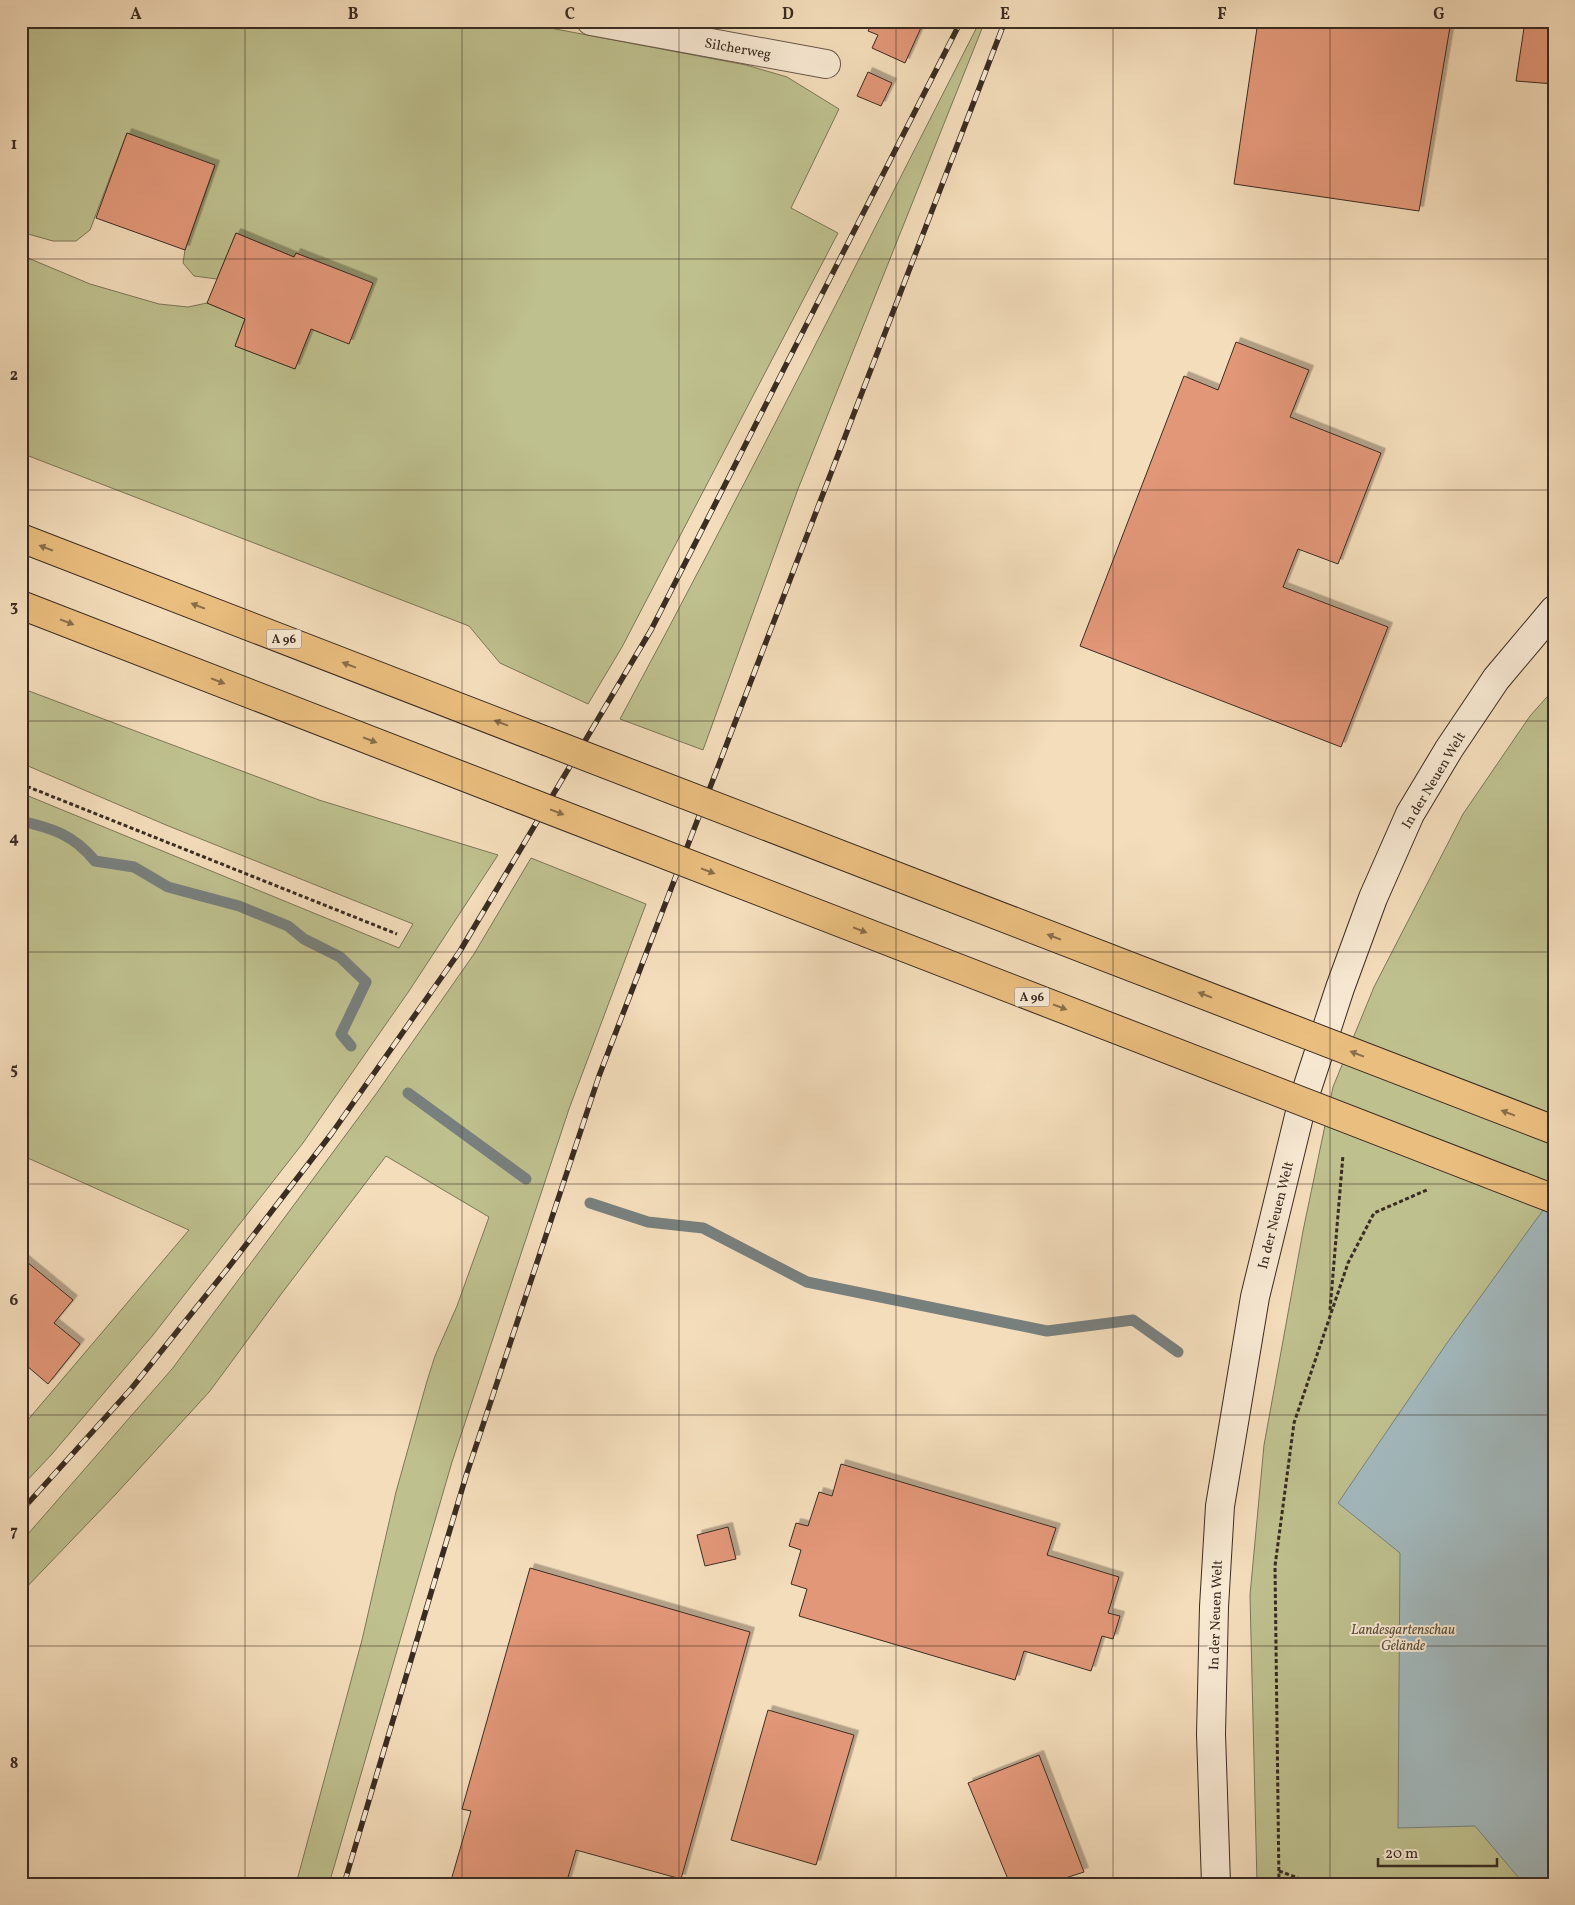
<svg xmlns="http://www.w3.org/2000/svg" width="1575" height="1905" font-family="Vollkorn,serif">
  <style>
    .green { fill: #bec08e; stroke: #7c7658 }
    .water { fill: #a2b8bc; stroke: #78807e }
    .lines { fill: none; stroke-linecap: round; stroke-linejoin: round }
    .stream { stroke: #78807e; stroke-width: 11 }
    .building { fill: #e29778; stroke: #3a2c22; filter: url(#shadow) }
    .street-casing { stroke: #685848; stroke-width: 30 }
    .secondary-casing { stroke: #3a2c22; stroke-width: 30 }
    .highway-casing { stroke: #3a2c22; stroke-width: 30 }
    .path { stroke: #3a2c22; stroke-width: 3; stroke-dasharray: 4 2.5; stroke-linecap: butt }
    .street { stroke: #f8e9d3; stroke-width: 28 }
    .secondary { stroke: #f8e9d3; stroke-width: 28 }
    .highway { stroke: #eabe7e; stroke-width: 28 }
    .rail-casing { stroke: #3a2c22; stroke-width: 5.5 }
    .rail { stroke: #f8e9d3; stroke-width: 4; stroke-dasharray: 11; stroke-linecap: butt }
    .highway-bridge-casing { stroke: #3a2c22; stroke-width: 30; stroke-linecap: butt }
    .highway-bridge { stroke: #eabe7e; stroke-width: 28 }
    .oneway { fill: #896e4b }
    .grid { fill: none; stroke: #3a2c22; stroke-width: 1; stroke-opacity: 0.55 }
    .labels { text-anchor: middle; stroke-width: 4; stroke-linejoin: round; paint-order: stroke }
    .shield { fill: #f8e9d3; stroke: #736557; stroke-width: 1 }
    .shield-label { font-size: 12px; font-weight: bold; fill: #3a2c22 }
    .street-label { font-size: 14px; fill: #3a2c22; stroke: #f8e9d3 }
    .park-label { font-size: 14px; font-style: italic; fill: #5b513d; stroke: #f8e9d3 }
    .neatline { fill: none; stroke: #3a2c22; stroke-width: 2 }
    .grid-label { font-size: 16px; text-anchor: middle; font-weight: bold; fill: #3a2c22 }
  </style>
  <defs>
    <filter id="shadow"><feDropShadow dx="4.5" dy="-4.5" stdDeviation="0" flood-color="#0004"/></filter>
  </defs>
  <rect width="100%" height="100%" fill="#f4ddbb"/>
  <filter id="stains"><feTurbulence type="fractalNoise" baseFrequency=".004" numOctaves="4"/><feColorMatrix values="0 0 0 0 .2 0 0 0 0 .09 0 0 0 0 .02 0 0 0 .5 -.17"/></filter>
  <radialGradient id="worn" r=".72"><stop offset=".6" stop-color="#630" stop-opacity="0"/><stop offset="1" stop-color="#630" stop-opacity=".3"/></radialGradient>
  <g class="green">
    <polygon points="21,21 513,21 746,65 787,77 839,109 791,208 838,233 622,647 588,704 500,663 469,626 21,453 21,255 90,284 159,304 188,307 207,303 245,319 235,346 295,369 311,329 349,343 372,283 296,253 294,257 236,233 217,279 194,276 183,263 185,250 215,166 127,133 90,230 76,241 53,241 21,232"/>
    <path d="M980 21H985L798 489 703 750 620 719C744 489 861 254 980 21Z"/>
    <polygon points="21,688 319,800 498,855 409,991 303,1143 153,1335 52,1454 21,1487 21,1428 189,1230 21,1155 21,793 399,948 413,924 166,825 21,763"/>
    <polygon points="1554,689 1554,1884 1257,1884 1250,1595 1264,1445 1303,1231 1333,1087 1374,987 1463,814 1530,716"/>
    <polygon points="531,858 646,904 569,1109 452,1462 329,1884 296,1884 362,1640 396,1492 427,1381 435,1356 457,1306 489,1217 386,1156 282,1293 210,1391 116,1494 21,1593 21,1542 172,1369 262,1248 376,1094 474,954"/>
  </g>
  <polygon class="water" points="1554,1195 1554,1884 1524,1884 1475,1826 1398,1828 1400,1553 1338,1503 1447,1343"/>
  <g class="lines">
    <g class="stream">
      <path d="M21 821C52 828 74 835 95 861L134 867 168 887 239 906 288 926 304 939 340 957 366 982 341 1034 351 1046"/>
      <polyline points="408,1093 526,1179"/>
      <polyline points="590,1203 648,1222 703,1228 807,1282 1047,1331 1133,1320 1178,1352"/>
    </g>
  </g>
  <g class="building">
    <polygon points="873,21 924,21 905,63 872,48 878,35 868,31"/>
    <polygon points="1258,21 1451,21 1419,211 1234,184"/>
    <polygon points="1476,21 1554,21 1554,84 1516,81 1524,28"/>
    <polygon points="868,72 892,83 881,106 857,96"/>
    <polygon points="127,133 215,165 185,250 96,218"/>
    <polygon points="236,233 294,257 296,253 373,283 349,344 311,329 295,369 235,346 245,319 207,303"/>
    <polygon points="1236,342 1309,370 1290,417 1381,453 1338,564 1298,549 1283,587 1388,627 1341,747 1080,646 1184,376 1218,390"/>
    <polygon points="21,1257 73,1300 54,1323 80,1344 48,1384 27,1366 21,1372"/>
    <polygon points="841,1464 1056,1528 1047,1555 1119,1577 1108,1613 1120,1616 1113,1639 1102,1636 1091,1671 1024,1651 1015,1680 799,1616 807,1589 791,1584 801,1550 789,1546 796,1523 808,1526 819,1492 832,1496"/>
    <polygon points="728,1527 736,1559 705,1566 697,1535"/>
    <polygon points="530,1568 750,1632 681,1879 576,1850 566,1884 450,1884 471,1811 462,1809"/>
    <polygon points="768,1710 854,1735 816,1865 731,1840"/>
    <polygon points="1039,1755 1084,1872 1047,1884 1010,1884 968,1783"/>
  </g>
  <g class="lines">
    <defs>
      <polyline id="street" points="591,21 826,64"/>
      <polyline id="secondary" points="1216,1884 1211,1734 1214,1607 1220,1506 1255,1297 1302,1104 1340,988 1373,898 1410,814 1449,749 1496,679 1554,610"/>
      <g id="highway">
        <polyline points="21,538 546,741"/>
        <polyline points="21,605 511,795"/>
      </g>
    </defs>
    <use href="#street" class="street-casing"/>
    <use href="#secondary" class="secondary-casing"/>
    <use href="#highway" class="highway-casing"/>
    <g class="path">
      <polyline points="21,784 397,934"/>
      <polyline points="1330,1310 1343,1155"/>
      <polyline points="1279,1871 1314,1884"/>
      <polyline points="1279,1884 1275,1566 1294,1423 1348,1263 1374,1213 1429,1189"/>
    </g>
    <use href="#street" class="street"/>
    <use href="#secondary" class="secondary"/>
    <use href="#highway" class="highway"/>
    <defs>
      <g id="rail">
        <polyline points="21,1511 131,1389 228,1268 332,1133 460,951 651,630 961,21"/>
        <polyline points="344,1884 466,1476 599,1076 1005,21"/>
      </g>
    </defs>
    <use href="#rail" class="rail-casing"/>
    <use href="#rail" class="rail"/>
    <defs>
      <g id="highway-bridge">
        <polyline points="546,741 1554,1130"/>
        <polyline points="511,795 1554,1199"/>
      </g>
    </defs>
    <use href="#highway-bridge" class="highway-bridge-casing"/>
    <use href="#highway-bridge" class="highway-bridge"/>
  </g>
  <defs><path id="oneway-solid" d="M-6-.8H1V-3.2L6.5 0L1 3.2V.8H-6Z" transform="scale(1.25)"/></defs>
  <g class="oneway">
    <use href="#oneway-solid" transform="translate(46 548) rotate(-159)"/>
    <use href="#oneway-solid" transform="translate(198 606) rotate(-159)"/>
    <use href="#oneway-solid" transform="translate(67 622) rotate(21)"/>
    <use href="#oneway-solid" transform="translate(349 665) rotate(-159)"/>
    <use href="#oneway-solid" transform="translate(218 681) rotate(21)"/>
    <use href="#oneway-solid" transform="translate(501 723) rotate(-159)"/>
    <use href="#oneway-solid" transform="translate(370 740) rotate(21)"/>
    <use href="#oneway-solid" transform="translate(557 812) rotate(21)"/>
    <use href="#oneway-solid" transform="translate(708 871) rotate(21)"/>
    <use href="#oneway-solid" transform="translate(860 930) rotate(21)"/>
    <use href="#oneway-solid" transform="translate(1054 937) rotate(-159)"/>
    <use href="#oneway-solid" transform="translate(1205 995) rotate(-159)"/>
    <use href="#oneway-solid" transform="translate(1060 1007) rotate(21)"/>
    <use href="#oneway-solid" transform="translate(1357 1054) rotate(-159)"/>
    <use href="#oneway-solid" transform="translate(1508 1113) rotate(-159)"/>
  </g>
  <path class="grid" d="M245 21V1884M462 21V1884M679 21V1884M896 21V1884M1113 21V1884M1330 21V1884M21 259H1554M21 490H1554M21 721H1554M21 952H1554M21 1184H1554M21 1415H1554M21 1646H1554"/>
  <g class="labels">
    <g class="shield">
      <rect x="266.5" y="629.5" width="35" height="19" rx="4"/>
      <rect x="1014.5" y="987.5" width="35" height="19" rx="4"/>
    </g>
    <g class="shield-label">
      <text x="284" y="643">A 96</text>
      <text x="1032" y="1001">A 96</text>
    </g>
    <g class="street-label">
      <text transform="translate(738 48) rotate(10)" y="5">Silcherweg</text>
      <text transform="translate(1433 780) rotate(-59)" y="5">In der Neuen Welt</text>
      <text transform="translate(1275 1215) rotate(-76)" y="5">In der Neuen Welt</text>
      <text transform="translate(1215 1615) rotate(-88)" y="5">In der Neuen Welt</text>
    </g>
    <g class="park-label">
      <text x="1403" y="1634">Landesgartenschau<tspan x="1403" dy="16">Gelände</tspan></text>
    </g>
  </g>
  <rect width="1575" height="1905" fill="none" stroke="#f4ddbb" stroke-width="55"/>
  <path d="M1378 1858v8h119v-8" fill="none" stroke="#3a2c22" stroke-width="2.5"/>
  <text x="1385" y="1858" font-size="15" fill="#3a2c22" stroke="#f8e9d3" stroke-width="4" paint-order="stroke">20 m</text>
  <rect x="28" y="28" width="1520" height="1850" class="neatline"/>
  <g class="grid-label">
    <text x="136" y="19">A</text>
    <text x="353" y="19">B</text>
    <text x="570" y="19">C</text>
    <text x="788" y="19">D</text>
    <text x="1005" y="19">E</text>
    <text x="1222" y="19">F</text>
    <text x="1439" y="19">G</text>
    <text x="14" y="149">1</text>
    <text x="14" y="380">2</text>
    <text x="14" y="611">3</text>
    <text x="14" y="843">4</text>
    <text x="14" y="1074">5</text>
    <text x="14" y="1305">6</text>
    <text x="14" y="1536">7</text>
    <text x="14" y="1768">8</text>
  </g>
  <rect width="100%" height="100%" filter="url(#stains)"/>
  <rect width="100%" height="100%" fill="url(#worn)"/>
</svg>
